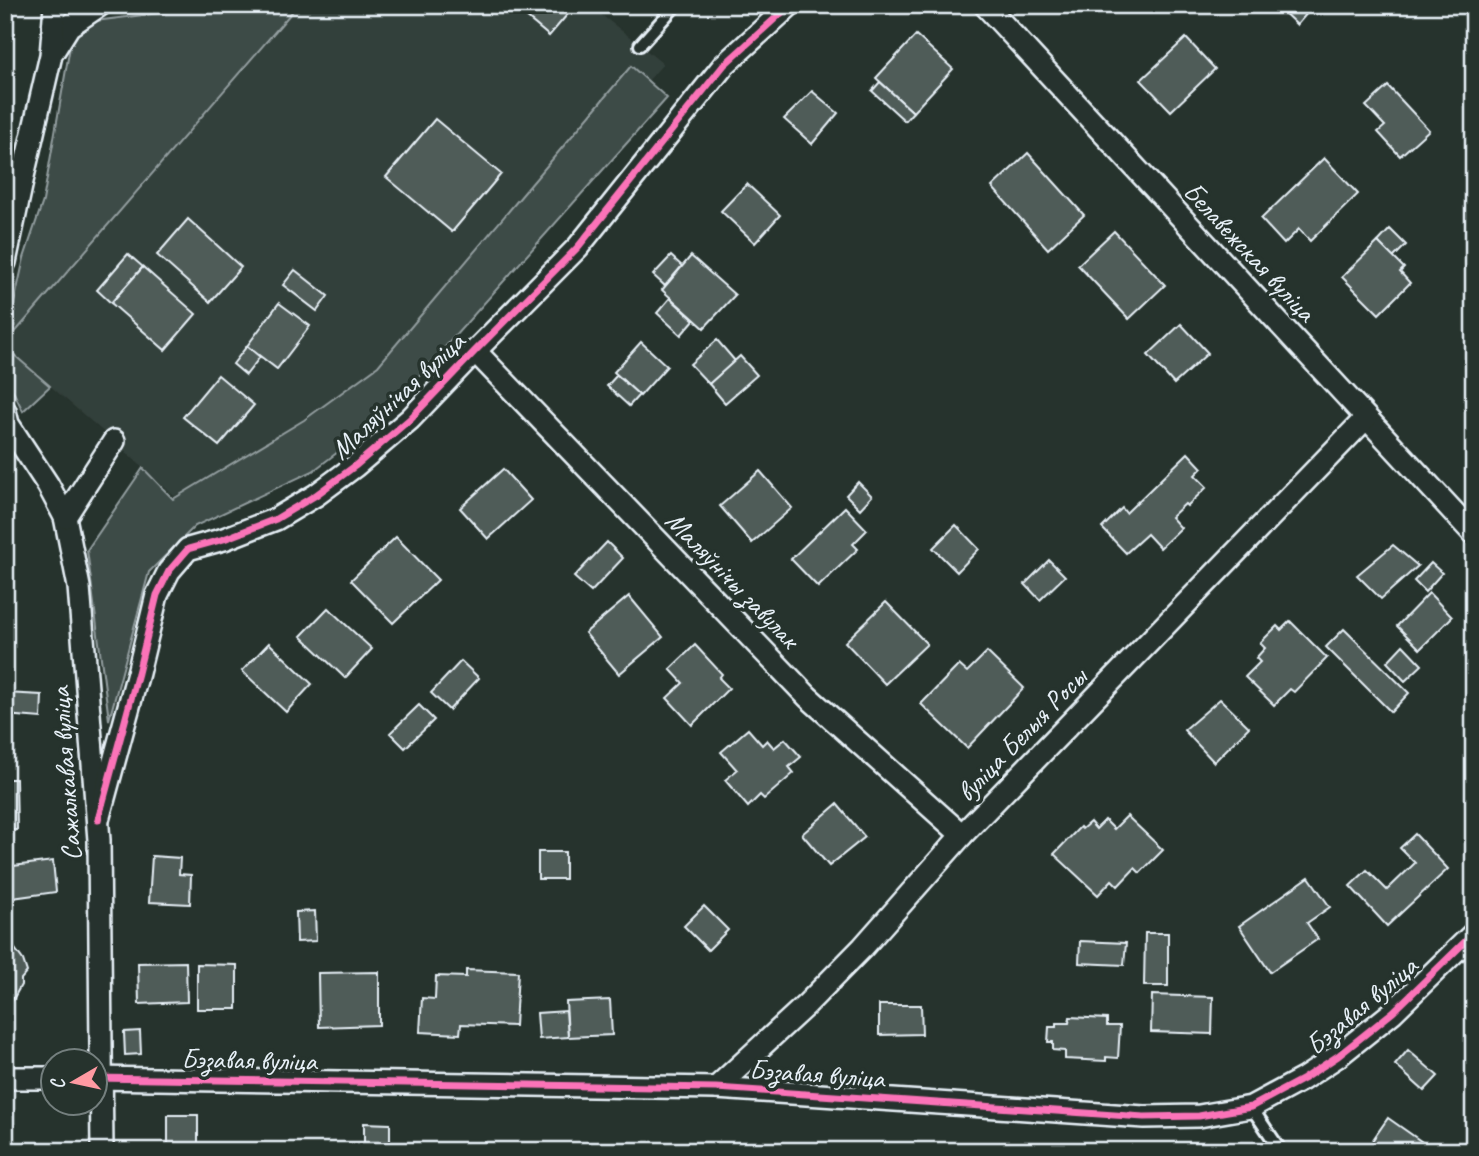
<svg xmlns="http://www.w3.org/2000/svg" width="1479" height="1156" font-family="Caveat,sans-serif">
  <style>
    .built { fill: #333f3a }
    .green { fill: #3e4b47; stroke: #939ea0; stroke-width: 2 }
    .building { fill: #505c59; stroke: #e8f1f8; stroke-width: 2 }
    .lines { fill: none; stroke-linecap: round; stroke-linejoin: round }
    .service-casing { stroke: #e8f1f8; stroke-width: 16 }
    .minor-casing { stroke: #e8f1f8; stroke-width: 26 }
    .service { stroke: #26332d; stroke-width: 10 }
    .minor { stroke: #26332d; stroke-width: 21 }
    .cycleway-casing { stroke: #26332d; stroke-width: 11 }
    .cycleway { stroke: #fb73b8; stroke-width: 7 }
    .labels { text-anchor: middle; stroke-width: 7; stroke-linejoin: round; paint-order: stroke }
    .street-label { font-size: 28px; fill: #e8f1f8; stroke: #26332d }
  </style>
  <rect width="100%" height="100%" fill="#26332d"/>
  <filter id="ink" filterUnits="userSpaceOnUse"><feTurbulence type="fractalNoise" baseFrequency=".0143" numOctaves="2"/><feDisplacementMap in="SourceGraphic" scale="14" xChannelSelector="R" yChannelSelector="G"/><feConvolveMatrix kernelMatrix="1 2 1 2 8 2 1 2 1" color-interpolation-filters="sRGB"/></filter>
  <g filter="url(#ink)">
    <polygon class="built" points="298,5 589,5 640,45 663,64 359,410 174,496 114,441 5,347 5,344"/>
    <g class="green">
      <polygon points="178,5 298,5 5,344 24,258 43,201 72,35 95,21 167,12"/>
      <polygon points="631,66 667,98 380,420 313,471 195,526 149,572 109,720 87,550 143,468 173,499 304,420 378,366"/>
      <polygon points="5,347 50,386 23,411 8,381"/>
    </g>
    <g class="building">
      <polygon points="524,5 570,5 573,8 549,36 519,11"/>
      <polygon points="1276,5 1314,5 1297,25"/>
      <polygon points="916,35 953,69 913,112 876,78"/>
      <polygon points="1186,38 1215,69 1171,111 1141,80"/>
      <polygon points="880,82 913,112 905,121 872,91"/>
      <polygon points="1388,86 1429,130 1400,156 1378,132 1385,126 1366,106"/>
      <polygon points="812,91 838,113 812,144 784,119"/>
      <polygon points="435,119 501,174 452,232 386,177"/>
      <polygon points="1028,153 1084,215 1048,249 992,187"/>
      <polygon points="1324,158 1358,194 1310,241 1299,229 1284,244 1261,219"/>
      <polygon points="747,184 780,215 755,243 721,211"/>
      <polygon points="188,219 241,267 210,302 157,255"/>
      <polygon points="1390,229 1406,245 1393,258 1378,242"/>
      <polygon points="1114,231 1165,285 1129,319 1078,265"/>
      <polygon points="1378,242 1404,268 1400,272 1410,283 1379,314 1342,277"/>
      <polygon points="128,254 143,267 111,303 97,290"/>
      <polygon points="671,256 682,266 665,286 653,275"/>
      <polygon points="691,256 735,295 704,328 662,290"/>
      <polygon points="143,267 196,314 165,350 111,303"/>
      <polygon points="295,270 328,296 317,311 283,285"/>
      <polygon points="670,298 694,320 681,335 657,313"/>
      <polygon points="279,303 310,326 277,369 247,346"/>
      <polygon points="1181,324 1208,353 1174,384 1148,355"/>
      <polygon points="717,340 735,361 709,384 690,364"/>
      <polygon points="641,342 667,366 640,396 614,372"/>
      <polygon points="247,346 260,357 246,375 233,364"/>
      <polygon points="740,356 757,375 725,403 709,384"/>
      <polygon points="218,375 254,405 219,446 183,417"/>
      <polygon points="617,375 639,395 629,406 607,386"/>
      <polygon points="1188,453 1202,468 1195,475 1207,487 1187,506 1185,504 1171,517 1181,528 1160,548 1147,534 1126,553 1102,528 1122,508 1126,513"/>
      <polygon points="503,469 531,500 488,539 460,508"/>
      <polygon points="760,471 792,508 752,543 720,506"/>
      <polygon points="858,482 872,496 860,509 846,495"/>
      <polygon points="845,507 867,530 853,544 858,549 818,587 791,559"/>
      <polygon points="956,525 979,549 957,572 933,548"/>
      <polygon points="396,537 438,580 393,623 351,580"/>
      <polygon points="607,542 623,558 591,592 574,577"/>
      <polygon points="1393,545 1418,566 1381,599 1357,575"/>
      <polygon points="1049,560 1065,576 1040,600 1025,584"/>
      <polygon points="1431,563 1442,573 1425,592 1414,581"/>
      <polygon points="1429,593 1452,617 1420,649 1397,626"/>
      <polygon points="629,596 663,637 619,674 585,633"/>
      <polygon points="886,602 927,644 885,684 845,642"/>
      <polygon points="328,608 372,649 345,678 301,636"/>
      <polygon points="1290,621 1327,658 1294,692 1290,689 1274,705 1245,677 1260,662 1256,658 1265,648 1260,643 1277,626 1281,630"/>
      <polygon points="1344,629 1409,693 1391,712 1326,647"/>
      <polygon points="269,643 312,684 286,712 242,671"/>
      <polygon points="695,645 722,674 719,678 729,688 692,725 667,698 683,683 670,669"/>
      <polygon points="1403,645 1422,665 1405,681 1387,662"/>
      <polygon points="987,652 1024,688 967,748 921,704 959,665 967,672"/>
      <polygon points="461,661 479,678 449,710 431,693"/>
      <polygon points="5,693 42,695 41,718 5,715"/>
      <polygon points="1220,699 1249,727 1214,762 1184,730"/>
      <polygon points="419,705 434,720 405,748 390,733"/>
      <polygon points="748,729 762,745 767,740 774,748 785,739 801,757 789,767 794,773 764,799 760,795 748,807 725,780 737,770 721,752"/>
      <polygon points="5,779 16,779 17,830 5,830"/>
      <polygon points="837,804 865,837 829,866 802,834"/>
      <polygon points="1127,816 1163,850 1140,873 1135,868 1118,886 1112,880 1098,895 1054,854 1080,827 1082,829 1090,822 1096,829 1105,820 1114,829"/>
      <polygon points="1415,834 1448,869 1387,926 1350,886 1367,870 1387,890 1415,863 1400,848"/>
      <rect x="538" y="852" width="27" height="27"/>
      <polygon points="152,856 180,858 179,874 191,875 190,904 149,902"/>
      <polygon points="53,861 56,892 5,899 5,867"/>
      <polygon points="1309,877 1330,907 1307,923 1318,939 1270,972 1239,926"/>
      <polygon points="704,906 728,930 708,950 684,926"/>
      <polygon points="315,911 316,941 297,942 296,912"/>
      <polygon points="1145,933 1168,933 1168,986 1144,986"/>
      <polygon points="5,935 23,960 27,972 21,979 21,985 5,1014"/>
      <polygon points="1080,941 1126,943 1124,965 1079,963"/>
      <polygon points="186,962 187,1002 139,1004 138,963"/>
      <polygon points="197,964 237,965 237,1009 197,1009"/>
      <polygon points="466,970 518,972 515,1026 461,1024 460,1034 420,1032 422,998 435,999 436,976 466,977"/>
      <polygon points="379,972 379,1025 319,1027 318,973"/>
      <polygon points="1152,995 1213,997 1212,1034 1151,1032"/>
      <polygon points="610,1000 612,1035 568,1037 566,1002"/>
      <polygon points="879,1005 921,1005 922,1034 879,1035"/>
      <polygon points="566,1011 568,1037 539,1039 537,1013"/>
      <polygon points="1070,1017 1107,1019 1107,1026 1120,1026 1118,1058 1106,1057 1106,1061 1065,1059 1065,1051 1053,1050 1053,1042 1048,1042 1049,1027 1056,1027 1056,1023 1069,1023"/>
      <polygon points="140,1031 141,1054 125,1055 124,1032"/>
      <polygon points="1408,1050 1438,1076 1424,1091 1395,1065"/>
      <rect x="168" y="1115" width="30" height="36"/>
      <polygon points="1388,1118 1435,1151 1365,1151"/>
      <polygon points="364,1123 390,1124 390,1151 364,1151"/>
    </g>
    <g class="lines">
      <defs>
        <g id="service">
          <polyline points="640,45 676,5"/>
          <polyline points="1251,1107 1281,1151"/>
        </g>
        <g id="minor">
          <polyline points="985,5 1474,534"/>
          <polyline points="54,50 69,26 100,5"/>
          <polyline points="5,262 24,172 51,55 55,5"/>
          <polyline points="475,351 808,697 962,835"/>
          <polyline points="5,411 8,424 48,485 65,517 79,587 99,840 102,1151"/>
          <polyline points="65,517 114,441"/>
          <polyline points="98,820 138,673 157,595 169,571 188,549 224,539 276,519 316,495 355,466 410,419 475,351 578,247 724,65 790,5"/>
          <polyline points="5,1078 52,1078"/>
          <polyline points="94,1078 716,1088 1144,1117 1199,1116 1251,1107 1303,1079 1338,1056 1393,1012 1474,933"/>
          <polyline points="716,1088 806,1005 863,947 962,835 1366,418"/>
        </g>
      </defs>
      <use href="#service" class="service-casing"/>
      <use href="#minor" class="minor-casing"/>
      <use href="#service" class="service"/>
      <use href="#minor" class="minor"/>
      <defs>
        <g id="cycleway">
          <polyline points="98,820 138,673 157,595 169,571 188,549 224,539 276,519 316,495 355,466 410,419 475,351 578,247 724,65 790,5"/>
          <polyline points="94,1078 716,1088 1144,1117 1199,1116 1251,1107 1303,1079 1338,1056 1393,1012 1474,933"/>
        </g>
      </defs>
      <use href="#cycleway" class="cycleway-casing"/>
      <use href="#cycleway" class="cycleway"/>
    </g>
  </g>
  <g class="labels">
    <g class="street-label">
      <text transform="translate(1250 251) rotate(47)" y="10">Белавежская вуліца</text>
      <text transform="translate(397 395) rotate(-43)" y="10">Маляўнічая вуліца</text>
      <text transform="translate(733 579) rotate(46)" y="10">Маляўнічы завулак</text>
      <text transform="translate(1021 734) rotate(-46)" y="10">вуліца Белыя Росы</text>
      <text transform="translate(65 774) rotate(-94)" y="10">Сажалкавая вуліца</text>
      <text transform="translate(1361 1005) rotate(-40)" y="10">Бэзавая вуліца</text>
      <text transform="translate(249 1059) rotate(1)" y="10">Бэзавая вуліца</text>
      <text transform="translate(817 1073) rotate(4)" y="10">Бэзавая вуліца</text>
    </g>
  </g>
  <rect width="1479" height="1156" fill="none" stroke="#26332d" stroke-width="28"/>
  <rect x="14" y="14" width="1451" height="1128" fill="none" stroke="#e8f1f8" stroke-width="2.5" filter="url(#ink)"/>
  <g transform="translate(74 1082) rotate(261)"><circle r="33" fill="#26332d" stroke="#747f7e" stroke-width="2"/>
  <path d="M0-5L12 26L0 18L-12 26Z" fill="#ff9aa2"/>
  <text y="-10" font-size="19" font-weight="bold" text-anchor="middle" fill="#e8f1f8">С</text>
  </g>
</svg>
